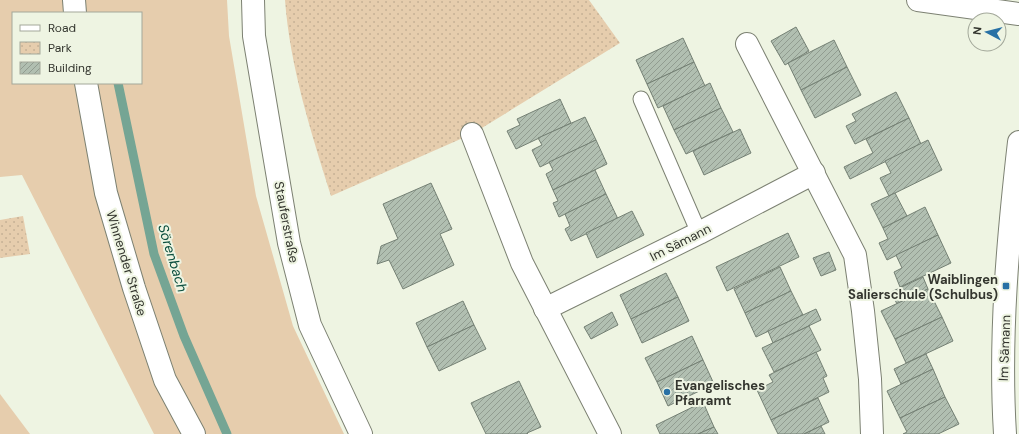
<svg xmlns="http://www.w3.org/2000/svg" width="1019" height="434" font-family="'DM Sans',sans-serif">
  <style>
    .grass { fill: #e6cdad; fill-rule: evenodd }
    .park { fill: url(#park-dots) }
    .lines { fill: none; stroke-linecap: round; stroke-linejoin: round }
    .stream { stroke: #75a594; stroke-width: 9 }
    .building { fill: url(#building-hatch); stroke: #748074 }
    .lane-casing { stroke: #7c8172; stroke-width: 17 }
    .street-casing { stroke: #7c8172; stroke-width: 24 }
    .secondary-casing { stroke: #7c8172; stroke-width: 24 }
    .lane { stroke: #fff; stroke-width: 15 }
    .street { stroke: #fff; stroke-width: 22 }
    .secondary { stroke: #fff; stroke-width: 22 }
    .poi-dot { fill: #2871a5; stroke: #eef4e2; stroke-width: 1.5 }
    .labels { text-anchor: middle; stroke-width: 4; stroke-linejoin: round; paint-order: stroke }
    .street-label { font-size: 13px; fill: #33352e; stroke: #eef4e2 }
    .poi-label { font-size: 13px; font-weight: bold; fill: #33352e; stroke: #eef4e2; text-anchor: end }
    .water-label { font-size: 14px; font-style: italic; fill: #0c4f3e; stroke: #eef4e2 }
  </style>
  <defs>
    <pattern id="park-dots" width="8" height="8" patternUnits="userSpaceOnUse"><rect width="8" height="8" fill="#e6cdad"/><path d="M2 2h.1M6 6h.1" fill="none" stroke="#c6b195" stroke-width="1.8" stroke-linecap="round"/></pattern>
    <pattern id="building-hatch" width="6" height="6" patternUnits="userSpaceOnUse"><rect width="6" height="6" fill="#b1bfb1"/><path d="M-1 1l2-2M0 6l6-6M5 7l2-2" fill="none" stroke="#919c90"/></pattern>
  </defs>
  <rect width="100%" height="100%" fill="#eef4e2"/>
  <g class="grass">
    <path d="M0 0H227L229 36 256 196 293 326 344 434H154L22 175 0 177ZM13 13H141V83H13Z"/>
    <polygon points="0,394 30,434 0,434"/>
  </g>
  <g class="park">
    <path d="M285 0H589L620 43 472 134 331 196C311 132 290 67 285 0Z"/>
    <polygon points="23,216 30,254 0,258 0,220"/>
  </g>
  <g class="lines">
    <polyline class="stream" points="118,83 154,254 184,336 227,434"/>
  </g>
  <g class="building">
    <polygon points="796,27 809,51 785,65 771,41"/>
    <polygon points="683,38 694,62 647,84 636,60"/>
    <polygon points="834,40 847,67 801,90 788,63"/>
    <polygon points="694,62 705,86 658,108 647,84"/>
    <polygon points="847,67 861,95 815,118 801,90"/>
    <polygon points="710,83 721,108 674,130 663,106"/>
    <polygon points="896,92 909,118 855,144 846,126 856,121 852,114"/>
    <polygon points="560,99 571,123 516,149 507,131 520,125 517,119"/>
    <polygon points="721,108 733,132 686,154 674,130"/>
    <polygon points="585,117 596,140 540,167 532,150 542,145 538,138"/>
    <polygon points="909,118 921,144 850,179 844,167 873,153 866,139"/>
    <polygon points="740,129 751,153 704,175 693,151"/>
    <polygon points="596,140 607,164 553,190 546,174 553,170 549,162"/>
    <polygon points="928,140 942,170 889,196 880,178 891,173 885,161"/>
    <polygon points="595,170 606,194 559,217 553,203 558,201 553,190"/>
    <polygon points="431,183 452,229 440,234 454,265 403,289 389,260 377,264 381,246 398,239 383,204"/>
    <polygon points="895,193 907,216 883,228 871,204"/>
    <polygon points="606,194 618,219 571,241 565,229 570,226 565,214"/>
    <polygon points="925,207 938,235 887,260 879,243 888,239 883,228"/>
    <polygon points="632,211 644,235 597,258 586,233"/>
    <polygon points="788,233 799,257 727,291 716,267"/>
    <polygon points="938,235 951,263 900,287 894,272 902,268 896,255"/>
    <polygon points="829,252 836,270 821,276 813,258"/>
    <polygon points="780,267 791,291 745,313 734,289"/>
    <polygon points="666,273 678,297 631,319 620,295"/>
    <polygon points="923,277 928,289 897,304 891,292"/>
    <polygon points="928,289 942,317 895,339 881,311"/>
    <polygon points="791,291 803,315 756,337 745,313"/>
    <polygon points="678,297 689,321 642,343 631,319"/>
    <polygon points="463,301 474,325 427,347 416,323"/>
    <polygon points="816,309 821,320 773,343 768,331"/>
    <polygon points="612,312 618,325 591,339 584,327"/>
    <polygon points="942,317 953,341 906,363 895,339"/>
    <polygon points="474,325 486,349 439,371 427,347"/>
    <polygon points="809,326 821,350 774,372 762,348"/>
    <polygon points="692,336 703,360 657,382 645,358"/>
    <polygon points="816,352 827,376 823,378 829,392 771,420 757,390 773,382 769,375"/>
    <polygon points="926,354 933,369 901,384 894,369"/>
    <polygon points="703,360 714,384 668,406 657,382"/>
    <polygon points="933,369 945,397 900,418 887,391"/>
    <polygon points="519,381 541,427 527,433 528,434 486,434 471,403"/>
    <polygon points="945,397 959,424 938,434 903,434 907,432 900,418"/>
    <polygon points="818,398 829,422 804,434 778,434 771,420"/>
    <polygon points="703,402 714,427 698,434 660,434 656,425"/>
    <polygon points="821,426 825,434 804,434"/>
    <polygon points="714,427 718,434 698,434"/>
  </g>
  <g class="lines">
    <defs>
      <polyline id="lane" points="641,99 699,233"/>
      <g id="street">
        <polyline points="253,0 254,36 289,243 310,325 361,434"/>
        <polyline points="918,0 1019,14"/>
        <polyline points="747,44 855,255 863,311 870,379 872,434"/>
        <polyline points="472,134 522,263 610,434"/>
        <polyline points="545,309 699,233 814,173"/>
        <path d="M1005 434C999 337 1008 238 1019 142"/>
      </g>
      <g id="secondary">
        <polyline points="74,0 75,13"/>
        <polyline points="86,83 106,193 134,288 165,380 194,434"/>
      </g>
    </defs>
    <use href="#lane" class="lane-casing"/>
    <use href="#street" class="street-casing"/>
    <use href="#secondary" class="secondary-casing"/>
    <use href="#lane" class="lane"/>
    <use href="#street" class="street"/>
    <use href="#secondary" class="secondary"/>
  </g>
  <g class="poi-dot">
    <rect x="1002" y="282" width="8" height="8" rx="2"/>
    <circle cx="667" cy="392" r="4"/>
  </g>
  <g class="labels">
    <g class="street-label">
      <text transform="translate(287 222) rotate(79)" y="5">Stauferstraße</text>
      <text transform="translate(680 242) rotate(-27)" y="5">Im Sämann</text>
      <text transform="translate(127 263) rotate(73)" y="5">Winnender Straße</text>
      <text transform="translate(1004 348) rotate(-88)" y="5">Im Sämann</text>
    </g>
    <g class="poi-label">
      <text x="998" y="284">Waiblingen<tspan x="998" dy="15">Salierschule (Schulbus)</tspan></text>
      <text x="675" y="390" text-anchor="start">Evangelisches<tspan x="675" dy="15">Pfarramt</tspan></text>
    </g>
    <g class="water-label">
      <text transform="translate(173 258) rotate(73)" y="5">Sörenbach</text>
    </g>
  </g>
  <rect x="12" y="12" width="130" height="72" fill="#eef4e2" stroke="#a3a89a"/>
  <rect x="20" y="25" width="20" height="6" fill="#ffffff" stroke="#a3a89a"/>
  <text x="48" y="32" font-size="12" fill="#33352e">Road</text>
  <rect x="20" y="42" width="20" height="12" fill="url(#park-dots)" stroke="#a3a89a"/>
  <text x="48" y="52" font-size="12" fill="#33352e">Park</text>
  <rect x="20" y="62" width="20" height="12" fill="url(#building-hatch)" stroke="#a3a89a"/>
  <text x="48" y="72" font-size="12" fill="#33352e">Building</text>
  <g transform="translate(987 32) rotate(277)"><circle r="19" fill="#eef4e2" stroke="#a3a89a"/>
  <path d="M0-3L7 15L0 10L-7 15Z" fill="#2871a5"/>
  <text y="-6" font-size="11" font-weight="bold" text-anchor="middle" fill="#33352e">N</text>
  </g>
</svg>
